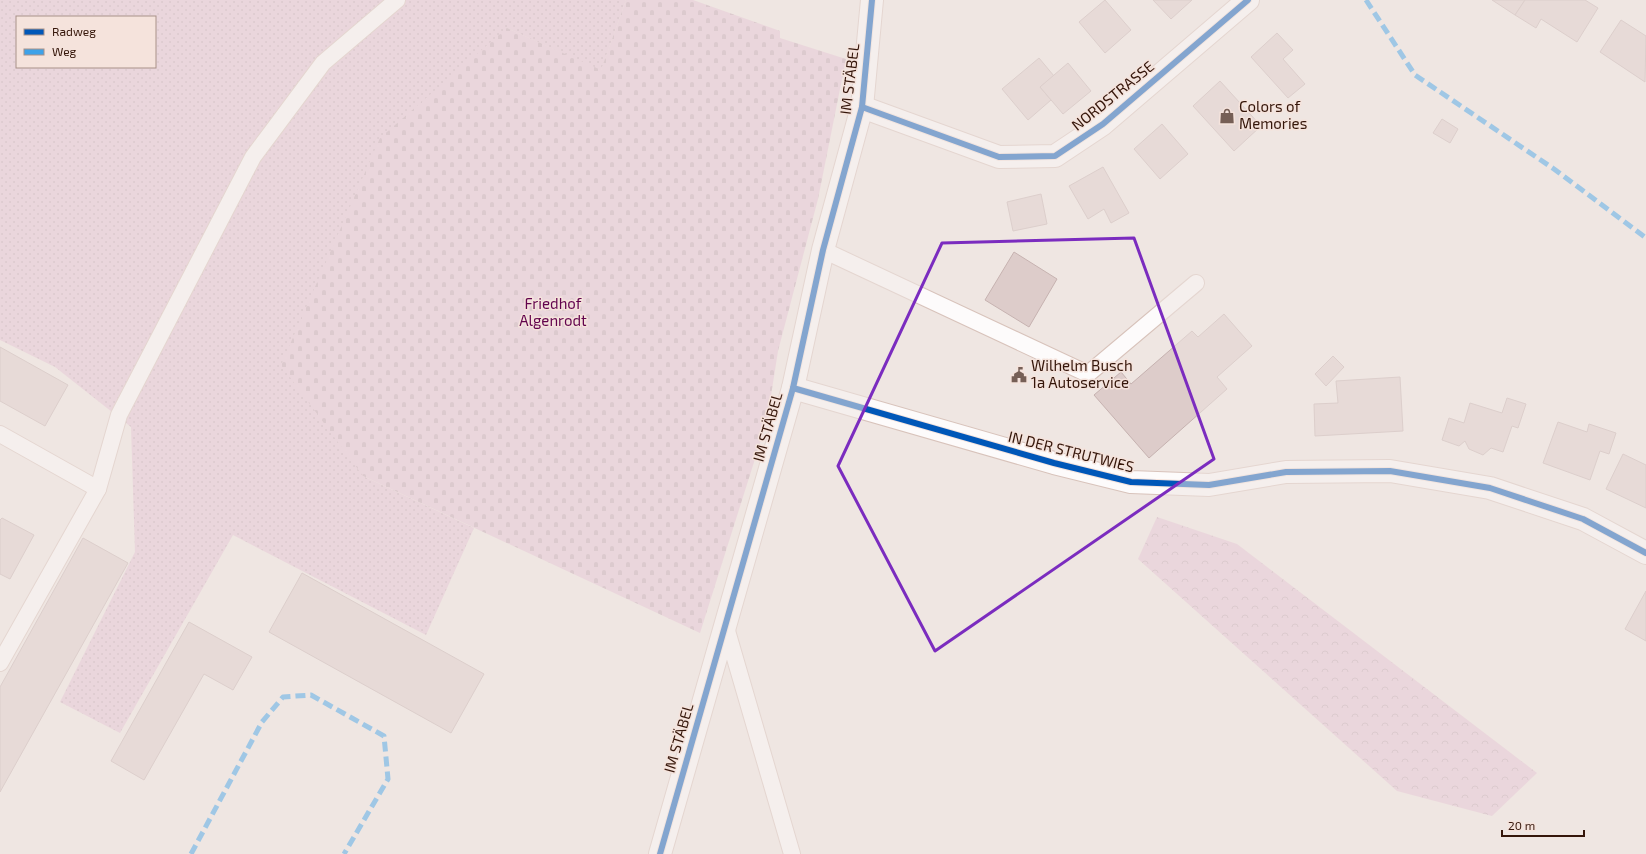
<svg xmlns="http://www.w3.org/2000/svg" width="1646" height="854" font-family="'Exo 2',sans-serif">
  <style>
    .grass { fill: url(#grass-dots); fill-rule: evenodd }
    .forest { fill: url(#forest-crowns) }
    .cemetery { fill: url(#cemetery-stones) }
    .building { fill: #ddccca; stroke: #c6b2b0 }
    .lines { fill: none; stroke-linecap: round; stroke-linejoin: round }
    .lane-casing { stroke: #d8c3bb; stroke-width: 18 }
    .street-casing { stroke: #d8c3bb; stroke-width: 24 }
    .lane { stroke: #fdfbfb; stroke-width: 16 }
    .street { stroke: #fdfbfb; stroke-width: 22 }
    .quiet { stroke: #3ea2e9; stroke-width: 5; stroke-dasharray: 10 5; stroke-linecap: butt }
    .cycleway-casing { stroke: #f5e3dc; stroke-width: 8 }
    .cycleway { stroke: #0057b8; stroke-width: 6 }
    .marked { fill: none; stroke: #7b2cbf; stroke-width: 3; stroke-linejoin: round }
    .labels { text-anchor: middle; stroke-width: 3; stroke-linejoin: round; paint-order: stroke }
    .street-label { font-size: 15px; fill: #35160a; stroke: #f5e3dc }
    .poi-label { font-size: 15px; fill: #35160a; stroke: #f5e3dc; text-anchor: start }
    .park-label { font-size: 15px; fill: #62034d; stroke: #f5e3dc }
  </style>
  <defs>
    <pattern id="grass-dots" width="8" height="8" patternUnits="userSpaceOnUse"><rect width="8" height="8" fill="#e5c4d4"/><path d="M2 2h.1M6 6h.1" fill="none" stroke="#c5a8b5" stroke-width="1.8" stroke-linecap="round"/></pattern>
    <pattern id="forest-crowns" width="20" height="18" patternUnits="userSpaceOnUse"><rect width="20" height="18" fill="#e5c4d4"/><path d="M2 6a3 3 0 1 1 6 0M12 15a3 3 0 1 1 6 0" fill="none" stroke="#c5a8b5"/></pattern>
    <pattern id="cemetery-stones" width="16" height="16" patternUnits="userSpaceOnUse"><rect width="16" height="16" fill="#e5c4d4"/><path d="M2 7V4a2 2 0 0 1 4 0v3zM10 15v-3a2 2 0 0 1 4 0v3z" fill="#c5a8b5"/></pattern>
  </defs>
  <rect width="100%" height="100%" fill="#efe6e2"/>
  <path class="grass" d="M0 0H626L601 71 507 28 363 476 474 528 426 635 233 535 120 733 60 702 135 552 131 427 55 367 0 340ZM17 17H155V67H17Z"/>
  <polygon class="forest" points="1157,517 1237,544 1537,773 1492,816 1397,791 1138,559"/>
  <polygon class="cemetery" points="626,0 693,0 780,31 780,38 846,59 818,199 778,351 767,421 700,633 363,476 281,365 380,138 507,28 601,70"/>
  <g class="building">
    <polygon points="1105,0 1131,30 1105,53 1079,22"/>
    <polygon points="1153,0 1192,0 1171,19"/>
    <polygon points="1492,0 1525,0 1515,15"/>
    <polygon points="1525,0 1585,0 1598,8 1577,42 1541,19 1536,28 1515,15"/>
    <polygon points="1621,20 1646,36 1645,82 1600,52"/>
    <polygon points="1277,33 1293,50 1283,59 1305,84 1288,98 1251,57"/>
    <polygon points="1039,58 1054,76 1040,87 1051,100 1028,120 1002,89"/>
    <polygon points="1068,63 1091,91 1063,114 1040,87"/>
    <polygon points="1220,81 1261,126 1234,151 1193,106"/>
    <polygon points="1442,119 1458,129 1450,143 1433,133"/>
    <polygon points="1162,124 1188,154 1160,179 1134,149"/>
    <polygon points="1103,167 1129,213 1111,223 1104,209 1088,219 1069,186"/>
    <polygon points="1041,194 1047,224 1013,231 1007,202"/>
    <polygon points="1014,252 1057,279 1029,327 985,300"/>
    <polygon points="1224,314 1252,346 1217,377 1227,389 1149,458 1094,395 1121,372 1131,384 1192,331 1198,337"/>
    <polygon points="0,347 68,385 45,426 0,401"/>
    <polygon points="1333,356 1344,367 1326,386 1315,374"/>
    <polygon points="1400,377 1403,431 1315,436 1314,404 1338,403 1336,381"/>
    <polygon points="1507,398 1526,404 1518,428 1512,426 1503,452 1491,448 1483,455 1469,449 1465,441 1459,446 1442,440 1449,418 1464,423 1470,403 1502,413"/>
    <polygon points="1558,422 1587,432 1589,424 1616,433 1609,454 1600,451 1590,480 1543,463"/>
    <polygon points="1623,454 1646,465 1646,508 1606,489"/>
    <polygon points="2,518 34,535 10,579 0,574 0,520"/>
    <polygon points="83,538 128,563 0,792 0,687"/>
    <polygon points="302,573 484,674 451,733 269,632"/>
    <polygon points="1646,591 1646,641 1625,629"/>
    <polygon points="189,622 252,657 233,690 204,674 144,780 111,761"/>
  </g>
  <g class="lines">
    <defs>
      <g id="lane">
        <polyline points="823,250 1088,374 1196,283"/>
        <polyline points="0,434 98,489 0,663"/>
        <polyline points="98,489 119,415 253,157 323,63 397,0"/>
        <polyline points="725,624 792,854"/>
      </g>
      <g id="street">
        <polyline points="862,107 999,157 1055,156 1103,124 1248,0"/>
        <polyline points="793,388 1054,463 1131,482 1209,485 1286,472 1390,471 1490,488 1583,519 1646,553"/>
        <polyline points="660,854 793,388 823,250 862,107 872,0"/>
      </g>
    </defs>
    <use href="#lane" class="lane-casing"/>
    <use href="#street" class="street-casing"/>
    <use href="#lane" class="lane"/>
    <use href="#street" class="street"/>
    <g class="quiet">
      <polyline points="1366,0 1415,75 1554,169 1646,238"/>
      <polyline points="191,854 262,722 283,697 311,695 384,736 388,779 344,854"/>
    </g>
    <defs>
      <g id="cycleway">
        <polyline points="862,107 999,157 1055,156 1103,124 1248,0"/>
        <polyline points="793,388 1054,463 1131,482 1209,485 1286,472 1390,471 1490,488 1583,519 1646,553"/>
        <polyline points="660,854 793,388 823,250 862,107 872,0"/>
      </g>
    </defs>
    <use href="#cycleway" class="cycleway-casing"/>
    <use href="#cycleway" class="cycleway"/>
  </g>
  <path d="M0 0H1646V854H0ZM1134 238 1214 459 935 651 838 466 942 243Z" fill="#efe6e2" fill-opacity=".55" fill-rule="evenodd"/>
  <path class="marked" d="M1134 238 1214 459 935 651 838 466 942 243Z"/>
  <defs>
    <symbol id="shop-bare" viewBox="-9 -9 18 18"><path d="M-5-2.5h2.3a2.7 3.5 0 0 1 5.4 0H5L5.5 6h-11ZM-1.5-2.5h3a1.5 2.3 0 0 0-3 0Z" fill="#765f56" stroke="#f5e3dc" stroke-width="2.5" paint-order="stroke"/></symbol>
    <symbol id="civic-bare" viewBox="-9 -9 18 18"><path d="M-.6-6.5H3V-4.5H.6V-3L4-1V1h2V6H-6V1h2V-1L-.6-3ZM-1.2 2.5V6h2.4V2.5Z" fill="#765f56" stroke="#f5e3dc" stroke-width="2.5" paint-order="stroke"/></symbol>
  </defs>
  <g fill-rule="evenodd">
    <use href="#shop-bare" x="1216" y="105" width="22" height="22"/>
    <use href="#civic-bare" x="1008" y="364" width="22" height="22"/>
  </g>
  <g class="labels">
    <g class="street-label">
      <text transform="translate(850 79) rotate(-83)" y="5">IM STÄBEL</text>
      <text transform="translate(1113 96) rotate(-39)" y="5">NORDSTRASSE</text>
      <text transform="translate(768 427) rotate(-74)" y="5">IM STÄBEL</text>
      <text transform="translate(1071 452) rotate(14)" y="5">IN DER STRUTWIES</text>
      <text transform="translate(679 738) rotate(-74)" y="5">IM STÄBEL</text>
    </g>
    <g class="poi-label">
      <text x="1239" y="112">Colors of<tspan x="1239" dy="17">Memories</tspan></text>
      <text x="1031" y="371">Wilhelm Busch<tspan x="1031" dy="17">1a Autoservice</tspan></text>
    </g>
    <g class="park-label">
      <text x="553" y="309">Friedhof<tspan x="553" dy="17">Algenrodt</tspan></text>
    </g>
  </g>
  <rect x="16" y="16" width="140" height="52" fill="#f5e3dc" stroke="#a89188"/>
  <rect x="24" y="29" width="20" height="6" fill="#0057b8" stroke="#a89188"/>
  <text x="52" y="36" font-size="12" fill="#35160a">Radweg</text>
  <rect x="24" y="49" width="20" height="6" fill="#3ea2e9" stroke="#a89188"/>
  <text x="52" y="56" font-size="12" fill="#35160a">Weg</text>
  <path d="M1502 830v6h82v-6" fill="none" stroke="#35160a" stroke-width="2"/>
  <text x="1508" y="830" font-size="12" fill="#35160a" stroke="#f5e3dc" stroke-width="3" paint-order="stroke">20 m</text>
</svg>
